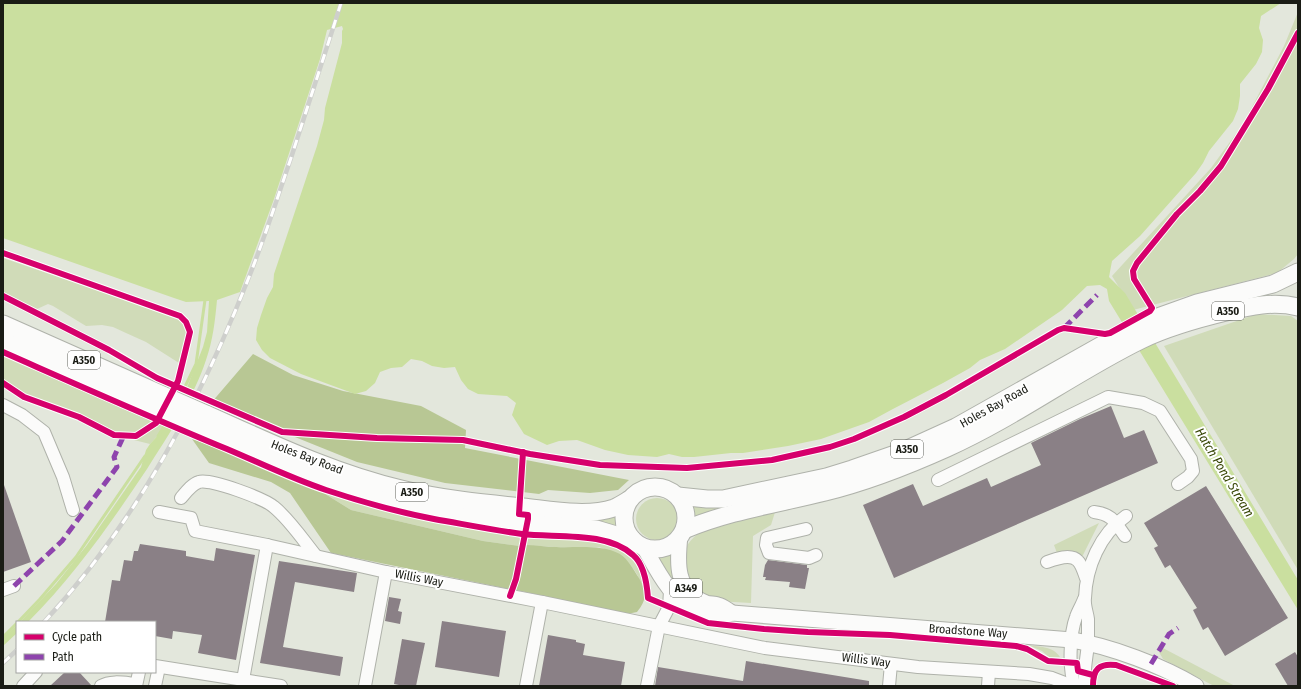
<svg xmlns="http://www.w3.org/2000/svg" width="1301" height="689" font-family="'Fira Sans Condensed',sans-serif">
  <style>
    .green { fill: #d0dbb8 }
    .forest { fill: #b8c794 }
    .water { fill: #cadf9f }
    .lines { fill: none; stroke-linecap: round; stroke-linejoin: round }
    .stream { stroke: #cadf9f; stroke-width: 3 }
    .building { fill: #8a8086 }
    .minor-casing { stroke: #afb2aa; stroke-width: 14 }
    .major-casing { stroke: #afb2aa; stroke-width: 17 }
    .highway-casing { stroke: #afb2aa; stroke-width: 19 }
    .minor { stroke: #fbfbfa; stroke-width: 12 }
    .major { stroke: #fbfbfa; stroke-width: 15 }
    .highway { stroke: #fbfbfa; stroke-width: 17 }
    .rail-casing { stroke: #cecfcc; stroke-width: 4.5 }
    .rail { stroke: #fff; stroke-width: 3; stroke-dasharray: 9; stroke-linecap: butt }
    .highway-bridge-casing { stroke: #afb2aa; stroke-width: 19; stroke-linecap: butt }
    .highway-bridge { stroke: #fbfbfa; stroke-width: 17 }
    .quiet { stroke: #8e44ad; stroke-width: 5; stroke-dasharray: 10 5; stroke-linecap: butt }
    .cycleway-casing { stroke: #fff; stroke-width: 8 }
    .cycleway { stroke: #d6006c; stroke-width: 6 }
    .labels { text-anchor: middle; stroke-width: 4; stroke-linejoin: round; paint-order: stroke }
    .shield { fill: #fff; stroke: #5f605b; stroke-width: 1 }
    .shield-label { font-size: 11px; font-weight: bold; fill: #1a1c15 }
    .street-label { font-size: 12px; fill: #1a1c15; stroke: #fff }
    .water-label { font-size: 13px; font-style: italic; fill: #364503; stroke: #fff }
  </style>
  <rect width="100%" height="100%" fill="#e3e7dc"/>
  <g class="green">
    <polygon points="1298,12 1298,254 1294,259 1277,273 1133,310 1112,276 1211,168 1243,124 1284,46"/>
    <path d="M3 258 99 291 182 321C192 333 183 350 179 363L146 342 126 333 113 327 102 325 86 326 53 306 48 304 37 309 3 292Z"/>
    <polygon points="1257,314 1291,316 1298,321 1298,570 1164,346"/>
    <polygon points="3,356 156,423 172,420 150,444 114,435 79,417 24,397 3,383"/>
    <polygon points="322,492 384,510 431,521 517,536 521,540 520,546 483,541 351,510"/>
    <circle cx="657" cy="519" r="21"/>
    <polygon points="692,505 735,505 694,518 694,509"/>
    <path d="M776 509 771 525 753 536 751 603 716 601 707 598 687 581C684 555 679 547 703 530Z"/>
    <polygon points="620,511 619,517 621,529 578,517"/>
    <path d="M1099 523 1082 557C1073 553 1067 550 1057 553L1054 545Z"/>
    <path d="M531 537C570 539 639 535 644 587L635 571 621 555 599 547H555L526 545 527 539Z"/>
    <polygon points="674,553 679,588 675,589 658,557 663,557"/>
    <path d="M1028 645C1040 647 1053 646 1060 657H1049L1042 651Z"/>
    <polygon points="1161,647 1235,686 1214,686 1163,659 1159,652"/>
  </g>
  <g class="forest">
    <polygon points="253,354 293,375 343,391 421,406 466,430 465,448 629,480 618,490 590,493 548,490 539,494 445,483 357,462 211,403"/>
    <polygon points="192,439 226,451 322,492 351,510 483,541 520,546 513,578 509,589 331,553 290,493 271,482 209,463"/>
    <path d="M526 545C536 545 546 547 556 547 577 548 601 544 620 554 627 558 635 572 639 578 647 592 647 600 637 612L627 614 516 590 520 578Z"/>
  </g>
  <g class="water">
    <path d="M3 3H1281L1261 16 1259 28 1263 40 1262 52 1256 64 1240 84V96L1238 109 1233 121 1209 151 1203 163 1196 173 1140 236 1112 261 1109 277 1125 293 1298 580V610L1109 301 1107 289 1100 285 1087 286 1062 310 1005 349 980 360 970 368 943 383 891 410 869 422 821 439 788 446 743 453H731L694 457H682L669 454 657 457 628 455 605 450 577 440 559 441 547 445 524 434 512 415 516 403 507 396 478 394 468 389 461 380 455 367 444 368 432 366 422 361 411 359 402 367 391 368 380 372 375 383 366 391 355 394 301 374 270 358 262 350 256 340 257 328 261 315 267 298 273 287 274 274 317 146 324 120 325 108 342 43V31L343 29 342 26 327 30 320 59 274 199 240 292 217 300C215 321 213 340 206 360 194 397 168 436 147 469 111 523 74 576 28 622H20L56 584 87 545 141 467 146 450 150 444 172 420 188 385 203 347 207 332 209 301 186 302 174 298 3 238Z"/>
    <polygon points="17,625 17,633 3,646 3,638"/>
  </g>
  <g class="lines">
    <g class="stream">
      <polyline points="180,397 196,364 205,300"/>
      <polyline points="158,436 168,420"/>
      <polyline points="18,622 40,599 76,557 145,456"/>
      <polyline points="3,637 17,623"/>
    </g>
  </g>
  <g class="building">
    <polygon points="1111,406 1124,438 1144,430 1158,463 894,578 863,505 913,484 923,506 987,478 991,487 1041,465 1031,443 1080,419"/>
    <polygon points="3,485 4,485 31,562 3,572"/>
    <polygon points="1206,486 1288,618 1225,656 1208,627 1203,630 1193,610 1197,608 1170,565 1165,568 1154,548 1158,546 1144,523"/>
    <polygon points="140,544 186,551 186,556 214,561 216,548 255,555 236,660 198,653 202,635 173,631 172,639 155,636 155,622 105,622 112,580 120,581 124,560 132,561 134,551 138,551"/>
    <polygon points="768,560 807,565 807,568 809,568 805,589 789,587 790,582 765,580 766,577 763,577 765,565"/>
    <polygon points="279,561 357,573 354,592 295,582 283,647 343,657 340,676 260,663"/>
    <polygon points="389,597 401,599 398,611 402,612 400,624 385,621"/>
    <polygon points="442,621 506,631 499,677 435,667"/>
    <polygon points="548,635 576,640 576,642 585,644 583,655 625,662 621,686 539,686"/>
    <polygon points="402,639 425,643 416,686 404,686 394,684"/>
    <polygon points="1295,652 1298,657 1298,686 1288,686 1275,664"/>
    <polygon points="746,661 869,681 869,686 655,686 658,667 743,681"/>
    <polygon points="65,672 79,672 92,686 50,686"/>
  </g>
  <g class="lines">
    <defs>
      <g id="minor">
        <polyline points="3,405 22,415 44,432 63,477 73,510"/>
        <polyline points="938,480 1108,397 1143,403 1160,411 1191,459 1193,471 1188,477 1178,484"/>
        <path d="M181 498C186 492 192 484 199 482 210 478 265 499 274 507 290 520 303 540 316 556"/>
        <polyline points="159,512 191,518 195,531 267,545 386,572"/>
        <path d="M1094 512C1112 514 1115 522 1125 536"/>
        <polyline points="806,529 767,538 766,545 769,553 809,558 816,555"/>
        <path d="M1047 562C1055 559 1071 553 1078 561 1082 565 1084 573 1086 578"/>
        <polyline points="3,590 14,586"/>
        <polyline points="155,666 281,686"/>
        <polyline points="243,680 267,545"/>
        <polyline points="23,686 36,672"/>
        <path d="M101 686C111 680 125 683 136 684"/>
        <polyline points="136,686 139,672"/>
        <polyline points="155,686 159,667"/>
        <polyline points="365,686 386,572 542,602"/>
        <polyline points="526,686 542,602 765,648 918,667 1029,674 1052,678 1073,686"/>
        <polyline points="647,686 659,626 669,607 670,591"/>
        <polyline points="889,686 891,664"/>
        <polyline points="988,686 989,672"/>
        <path d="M1075 686C1068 670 1070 633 1076 617 1078 611 1082 605 1084 599"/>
        <path d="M1085 686C1083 672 1087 657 1088 643 1088 635 1088 627 1088 619 1087 612 1084 605 1085 598 1086 567 1100 534 1126 516"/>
      </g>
      <g id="major">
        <path d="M680 536C677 563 675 591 706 603 710 604 714 604 718 605 723 606 727 610 732 613"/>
        <path d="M644 547C658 572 671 600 699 612 705 615 713 618 720 617 724 616 728 614 732 613L1072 640C1110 646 1163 666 1196 686"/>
      </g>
      <g id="highway">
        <polyline points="3,324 165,396"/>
        <polyline points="3,341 159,411"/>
        <path d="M206 414C269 442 333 473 401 489 441 499 482 503 523 507 551 510 587 517 614 508 619 506 625 502 630 499"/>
        <polyline points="198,428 314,478 380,500 405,506 465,517 511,522 596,529 633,540"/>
        <circle cx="655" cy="518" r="31"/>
        <polyline points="678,496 707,499 723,499 826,477 852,469 901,452 956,427 1116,337 1155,318 1197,303 1273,284 1298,272"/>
        <path d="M684 530C729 511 777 504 825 492 866 482 907 466 947 448 1014 418 1074 373 1141 340 1168 327 1197 319 1226 312 1250 306 1274 301 1298 307"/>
      </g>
    </defs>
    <use href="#minor" class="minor-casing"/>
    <use href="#major" class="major-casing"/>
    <use href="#highway" class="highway-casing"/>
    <use href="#minor" class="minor"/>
    <use href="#major" class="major"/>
    <use href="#highway" class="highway"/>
    <defs>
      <g id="rail">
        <path d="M44 622C136 523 200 402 249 277 265 237 278 196 292 155 308 105 325 54 341 3"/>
        <polyline points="3,663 17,650"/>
      </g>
    </defs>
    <use href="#rail" class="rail-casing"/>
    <use href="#rail" class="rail"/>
    <defs>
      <g id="highway-bridge">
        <polyline points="165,396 206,414"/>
        <polyline points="159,411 198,428"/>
      </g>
    </defs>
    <use href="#highway-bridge" class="highway-bridge-casing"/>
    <use href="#highway-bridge" class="highway-bridge"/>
    <g class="quiet">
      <polyline points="1064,328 1097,295"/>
      <polyline points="14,586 62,541 117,467 114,457 124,435"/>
      <polyline points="1151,664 1169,634 1178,628"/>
    </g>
    <defs>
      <g id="cycleway">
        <polyline points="3,253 180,316 186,322 190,332 178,381 156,423 136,436 114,435 79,417 24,397 3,383"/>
        <polyline points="3,296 109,350 157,378 282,432 377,438 463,440 530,454 600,465 687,468 772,460 830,447 854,439 904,417 946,395 1058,330 1064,328 1105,334 1110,333 1150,311 1152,308 1134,279 1133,271 1137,263 1177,214 1200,191 1221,166 1268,89 1298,33"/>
        <path d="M3 352C78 385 152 418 227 449 260 463 293 479 326 490 362 502 398 512 434 519 463 524 493 530 522 534 556 538 607 531 633 555 644 564 647 584 648 598L708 623 764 629 808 632 890 635 1016 646 1027 649 1048 661 1077 663 1078 671 1093 675"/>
        <polyline points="510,596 516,579 528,519 528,515 519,514 523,452"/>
        <path d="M1093 686C1093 669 1099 663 1116 665L1173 686"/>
      </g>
    </defs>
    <use href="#cycleway" class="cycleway-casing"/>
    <use href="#cycleway" class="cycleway"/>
  </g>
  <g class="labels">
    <g class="shield">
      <rect x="1212" y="302" width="32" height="18" rx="3"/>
      <rect x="68" y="351" width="32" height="18" rx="3"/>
      <rect x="891" y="440" width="32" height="18" rx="3"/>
      <rect x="396" y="483" width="32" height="18" rx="3"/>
      <rect x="670" y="579" width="32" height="18" rx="3"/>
    </g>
    <g class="shield-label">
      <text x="1228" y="315">A350</text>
      <text x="84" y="364">A350</text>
      <text x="907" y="453">A350</text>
      <text x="412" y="496">A350</text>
      <text x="686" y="592">A349</text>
    </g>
    <g class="street-label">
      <text transform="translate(994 406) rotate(-29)" y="4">Holes Bay Road</text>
      <text transform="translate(307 457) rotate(21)" y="4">Holes Bay Road</text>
      <text transform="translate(419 578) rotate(11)" y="4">Willis Way</text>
      <text transform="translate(968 631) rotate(4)" y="4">Broadstone Way</text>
      <text transform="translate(866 660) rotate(7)" y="4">Willis Way</text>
    </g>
    <g class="water-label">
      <text transform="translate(1225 472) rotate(59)" y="5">Hatch Pond Stream</text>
    </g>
  </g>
  <rect width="1301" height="689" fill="none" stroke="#1a1c15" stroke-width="8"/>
  <rect x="16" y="621" width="140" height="52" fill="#ffffff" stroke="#a3a4a1"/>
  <rect x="24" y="634" width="20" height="6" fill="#d6006c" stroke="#a3a4a1"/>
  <text x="52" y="641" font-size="12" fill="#1a1c15">Cycle path</text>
  <rect x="24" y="654" width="20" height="6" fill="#8e44ad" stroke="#a3a4a1"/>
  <text x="52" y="661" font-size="12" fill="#1a1c15">Path</text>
</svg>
